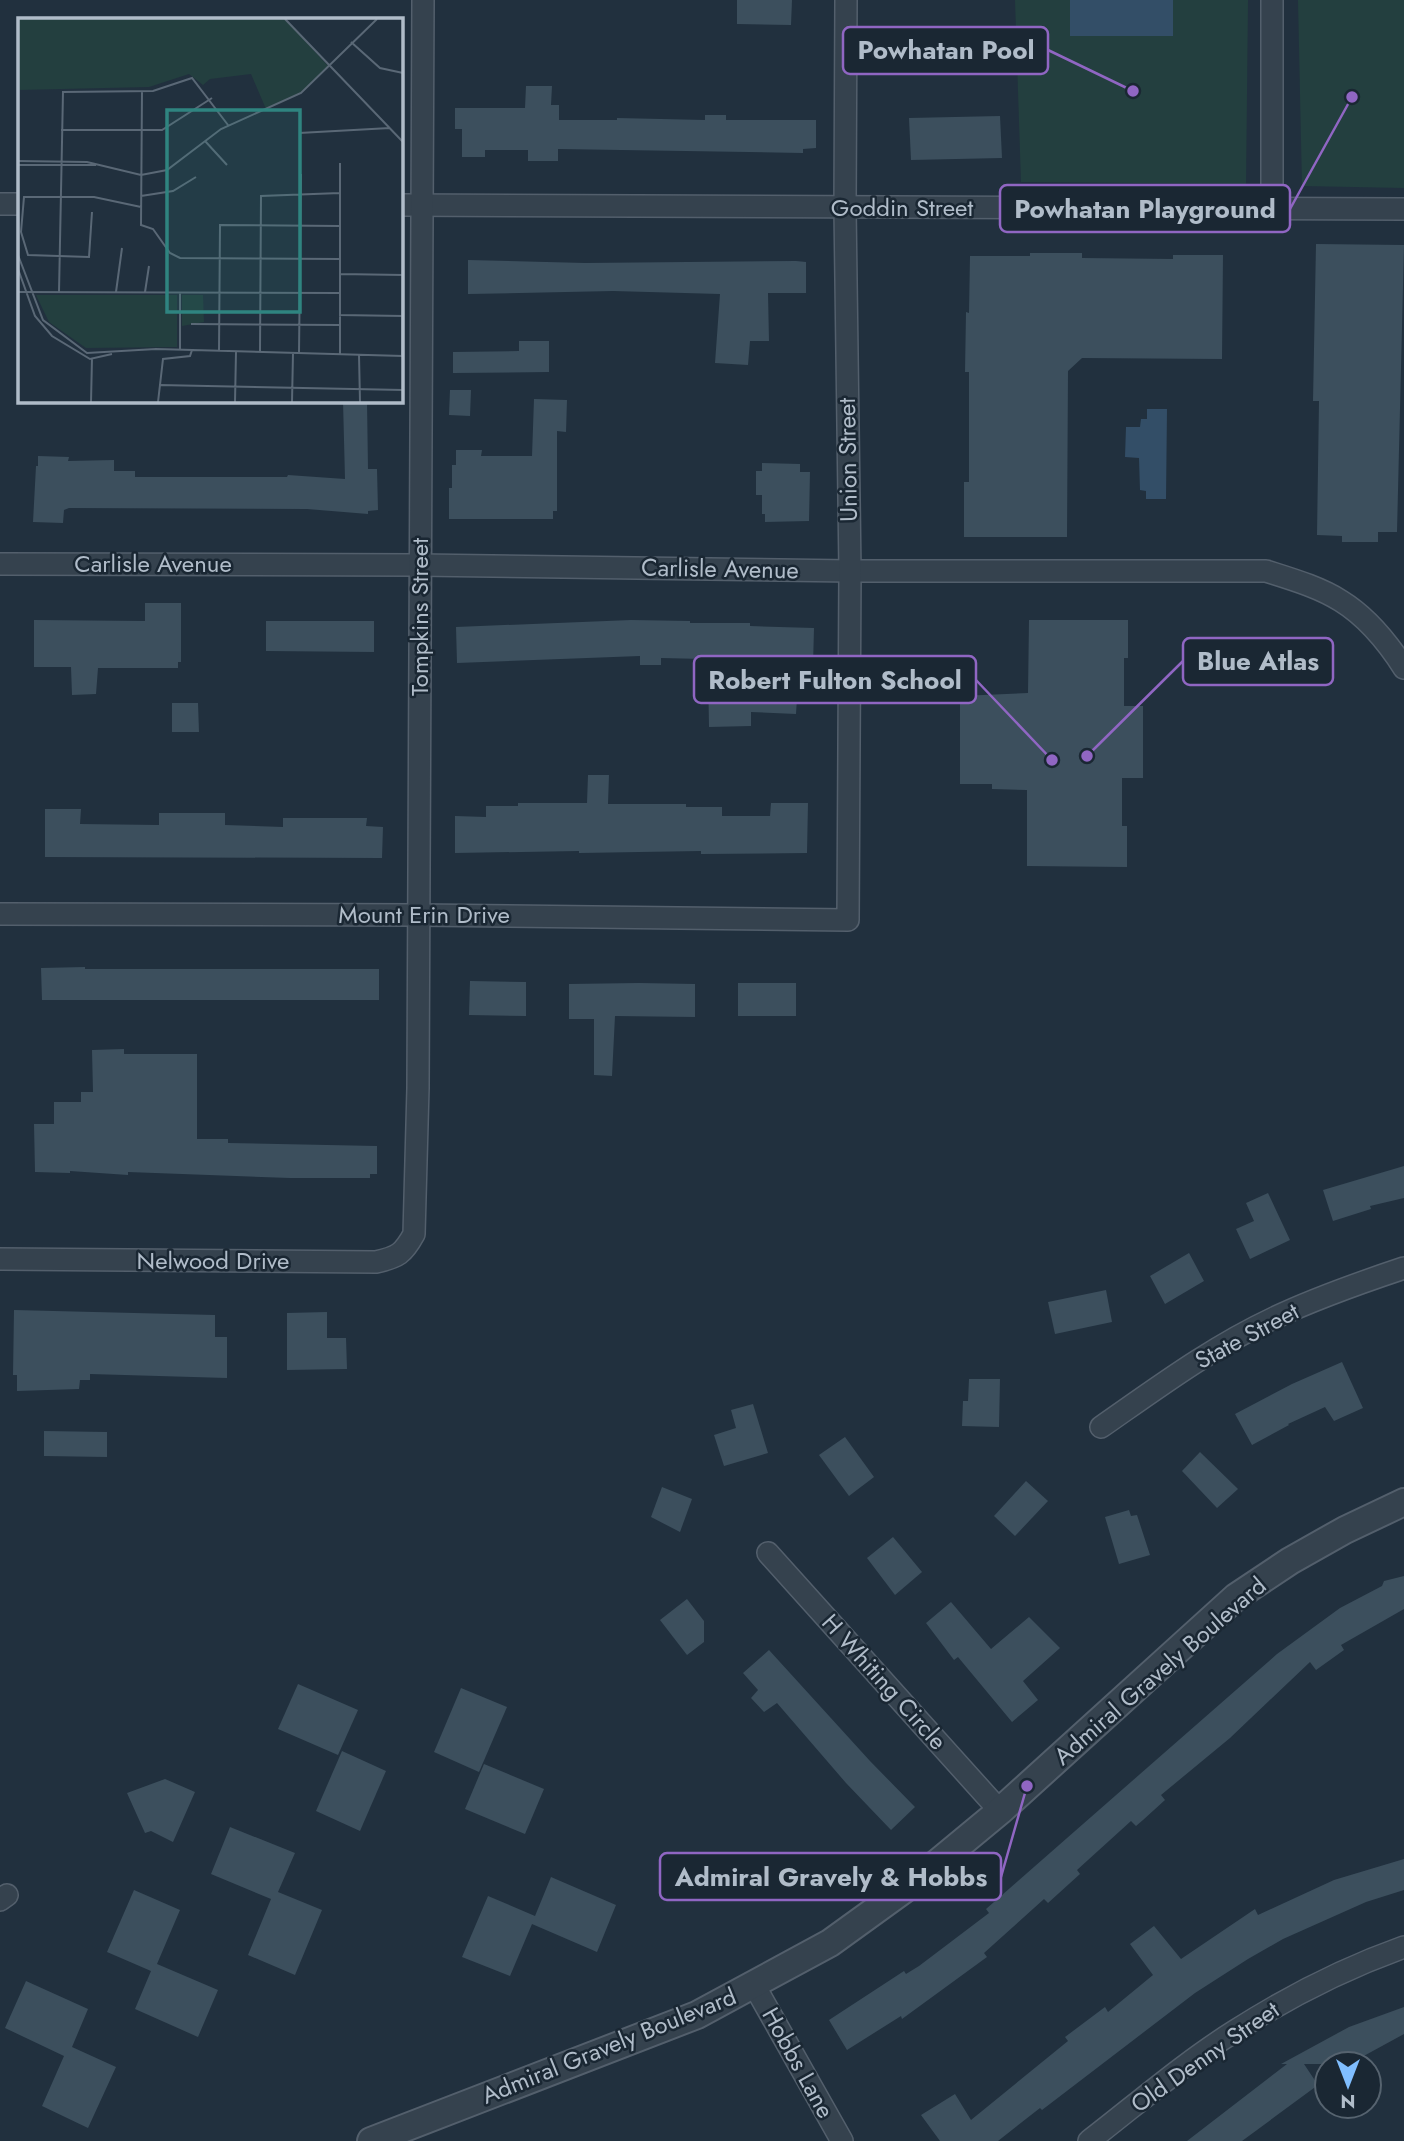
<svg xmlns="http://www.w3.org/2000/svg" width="1404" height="2141" font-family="Jost,sans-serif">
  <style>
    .green { fill: #233f3f }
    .water { fill: #334e67 }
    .building { fill: #3c4f5d }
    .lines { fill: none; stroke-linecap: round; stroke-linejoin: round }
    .minor-casing { stroke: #535f6c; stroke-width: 24 }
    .tertiary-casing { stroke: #535f6c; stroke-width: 30 }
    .minor { stroke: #35424e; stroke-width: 21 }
    .tertiary { stroke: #35424e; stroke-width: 26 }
    .labels { text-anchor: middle; stroke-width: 5; stroke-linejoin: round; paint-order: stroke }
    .street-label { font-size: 24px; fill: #b0bcc9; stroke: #1a2733 }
    .inset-road { fill: none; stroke: #5a6876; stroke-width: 2 }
    .view { fill: #2f8480; fill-opacity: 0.15; stroke: #2f8480; stroke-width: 3.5 }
    .inset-edge { fill: none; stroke: #b0bcc9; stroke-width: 3.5 }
    .leader { fill: none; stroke: #9066c3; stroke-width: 2.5 }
    .callout-dot { fill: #9066c3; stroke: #1a2733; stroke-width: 2.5 }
    .callout { fill: #1a2733; stroke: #9066c3; stroke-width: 2.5 }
    .callout-label { font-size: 26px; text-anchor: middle; font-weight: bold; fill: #b0bcc9 }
  </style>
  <rect width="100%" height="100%" fill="#21303e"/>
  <g class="green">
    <polygon points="1015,0 1248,0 1246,184 1021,182"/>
    <polygon points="1298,0 1404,0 1404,188 1302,186"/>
  </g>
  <g class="water">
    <rect x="1070" y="0" width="103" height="36"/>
    <polygon points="1147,409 1167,409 1166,499 1146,499 1146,491 1140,490 1139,458 1125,457 1126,427 1140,427 1141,419 1147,419"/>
  </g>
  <g class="building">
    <polygon points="737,0 792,0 791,25 737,24"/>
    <polygon points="526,86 552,86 551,105 559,105 559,120 617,120 617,118 705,120 705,115 726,115 726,120 816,120 816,148 803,149 803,153 558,149 558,161 528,161 528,150 485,150 485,157 462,157 462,129 455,129 455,108 525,108"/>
    <polygon points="1000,116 1002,158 911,160 909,118"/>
    <polygon points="1316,244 1404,245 1397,532 1378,532 1378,542 1342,542 1342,536 1317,535 1319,401 1313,401"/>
    <polygon points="1030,253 1082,253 1082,258 1173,259 1173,255 1223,255 1222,359 1082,358 1068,371 1067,537 964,537 964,482 969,482 969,372 965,372 966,312 969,313 970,256 1030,256"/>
    <polygon points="468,260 585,263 796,261 806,262 806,293 768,293 769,341 750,341 748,365 715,363 720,294 613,291 468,294"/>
    <polygon points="519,341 549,341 549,372 453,373 453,352 519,351"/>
    <polygon points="450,390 471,390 470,416 449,415"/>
    <polygon points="534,399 567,400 566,432 557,431 557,511 553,511 553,519 449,519 449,488 452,488 452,465 456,465 456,450 482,450 481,456 532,456"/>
    <polygon points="343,401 367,401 368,469 377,469 378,510 368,511 368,514 307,509 69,508 64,510 63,523 33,522 36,466 38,466 38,456 69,457 68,461 114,460 114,471 135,471 135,477 287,477 288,475 345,479"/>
    <polygon points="762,463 800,464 800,472 810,472 809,521 765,522 765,514 762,514 762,495 756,495 756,471 762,471"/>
    <polygon points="145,603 181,603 181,662 178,662 178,668 98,668 96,694 72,695 71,667 34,667 34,620 145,621"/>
    <polygon points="631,620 690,621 690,623 750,623 750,626 814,628 813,666 799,666 796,714 751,712 751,726 709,727 708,669 704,669 704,659 661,658 661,665 640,665 640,656 457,663 456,627"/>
    <polygon points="1029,620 1128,620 1128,658 1124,658 1124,706 1143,706 1143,778 1122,778 1122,826 1127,826 1127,867 1027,866 1027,790 992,789 992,784 960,784 960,696 1028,693"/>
    <polygon points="266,621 374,621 374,652 266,651"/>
    <polygon points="172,703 198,703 199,732 172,732"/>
    <polygon points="588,775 609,775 608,804 686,804 686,807 722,807 722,816 770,816 771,803 808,803 807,853 701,854 701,851 579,853 579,851 455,853 455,816 486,817 486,806 518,806 518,803 587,803"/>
    <polygon points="45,809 81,809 80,824 159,825 159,813 225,813 225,825 283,827 283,818 367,818 366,826 383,827 382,858 45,857"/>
    <polygon points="85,967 85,969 379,969 379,1000 42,1000 41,968"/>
    <polygon points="470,981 526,982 526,1016 469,1015"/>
    <polygon points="639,983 695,984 695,1017 615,1016 612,1076 594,1075 594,1019 569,1019 569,984"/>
    <rect x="738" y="983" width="58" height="33"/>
    <polygon points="124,1049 124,1054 197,1054 197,1139 228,1139 228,1143 377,1146 377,1174 370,1174 370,1178 290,1178 128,1172 128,1175 70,1171 70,1173 35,1172 34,1124 54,1124 54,1102 81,1102 81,1092 93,1092 92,1050"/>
    <polygon points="1404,1166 1404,1198 1370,1206 1371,1209 1333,1221 1323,1190"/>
    <polygon points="1268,1193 1290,1240 1250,1259 1236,1229 1254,1221 1246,1203"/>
    <polygon points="1189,1253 1204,1281 1165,1304 1150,1276"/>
    <polygon points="1106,1290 1112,1322 1055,1334 1048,1302"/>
    <polygon points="14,1310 215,1315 215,1337 227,1337 227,1378 90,1374 90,1380 80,1380 79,1389 17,1391 17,1375 13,1375"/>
    <polygon points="327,1312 327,1338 346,1338 347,1369 287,1370 287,1313"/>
    <polygon points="1342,1362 1363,1408 1334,1421 1325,1407 1288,1424 1289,1425 1252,1445 1235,1414 1292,1384"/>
    <polygon points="969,1379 1000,1379 999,1427 962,1426 963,1401 968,1401"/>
    <polygon points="753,1404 768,1453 724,1466 714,1435 736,1428 731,1410"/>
    <polygon points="44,1431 107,1432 107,1457 44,1456"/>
    <polygon points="845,1437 874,1477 849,1496 819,1455"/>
    <polygon points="1200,1452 1238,1489 1217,1508 1182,1471"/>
    <polygon points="1026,1481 1048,1501 1015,1536 994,1516"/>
    <polygon points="662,1487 692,1499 680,1532 651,1517"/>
    <polygon points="1129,1510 1131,1516 1137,1515 1150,1555 1119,1564 1105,1517"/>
    <polygon points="893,1537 922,1572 895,1595 867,1558"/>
    <polygon points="1404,1576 1404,1609 1341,1645 1344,1650 1316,1670 1310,1662 1230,1738 1161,1795 1165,1800 1143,1820 1136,1826 1131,1821 1077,1870 1080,1874 1048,1903 1044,1899 984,1953 987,1957 902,2019 901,2016 847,2050 829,2020 904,1971 906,1974 919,1966 989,1913 986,1909 1277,1654 1340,1608 1382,1586 1384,1581"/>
    <polygon points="687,1599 704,1621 704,1642 687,1655 660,1620"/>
    <polygon points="951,1602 991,1649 1029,1617 1060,1648 1023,1681 1038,1700 1012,1722 958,1657 954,1660 926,1623"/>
    <polygon points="769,1650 870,1761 915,1807 891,1830 846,1783 777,1703 764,1712 751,1698 758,1690 743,1673"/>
    <polygon points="298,1684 358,1710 338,1755 278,1729"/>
    <polygon points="461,1688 507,1707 479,1772 434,1752"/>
    <polygon points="342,1751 386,1771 360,1831 316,1811"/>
    <polygon points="484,1764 544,1789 525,1834 465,1809"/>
    <polygon points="165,1779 195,1792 173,1842 151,1831 145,1833 127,1793"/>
    <polygon points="230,1827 295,1853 278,1892 322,1910 295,1975 248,1955 271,1899 211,1874"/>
    <polygon points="1404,1859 1404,1890 1366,1902 1283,1939 1248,1959 1195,1993 1042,2110 1040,2108 998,2141 940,2141 921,2115 955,2094 971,2120 1068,2041 1065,2037 1105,2007 1108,2012 1153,1975 1130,1944 1154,1926 1181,1959 1255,1909 1258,1915 1334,1880"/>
    <polygon points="551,1877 616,1905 597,1952 532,1924 510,1976 462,1957 488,1896 535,1916"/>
    <polygon points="134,1890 180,1910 157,1964 218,1990 198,2037 135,2009 151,1971 107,1952"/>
    <polygon points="26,1981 88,2009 72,2047 116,2067 88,2128 42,2106 64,2056 5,2028"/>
    <polygon points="1404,2007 1404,2034 1349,2064 1304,2064 1318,2085 1242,2141 1187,2141 1287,2064 1281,2064 1349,2027"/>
  </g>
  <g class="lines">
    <defs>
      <g id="minor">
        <polyline points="1272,0 1272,208"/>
        <polyline points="0,204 19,204"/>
        <polyline points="401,205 1404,209"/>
        <path d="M0 564 420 565 850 571H1266C1291 579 1319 587 1341 601 1367 617 1388 643 1404 668"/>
        <polyline points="0,914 419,915 848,920 850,571 845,208 846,0"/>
        <path d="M0 1259 376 1262C398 1257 403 1254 414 1234L418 1088 423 0"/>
        <path d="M1101 1427C1157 1388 1212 1347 1274 1318 1316 1298 1359 1283 1404 1268"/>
        <polyline points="768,1553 1000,1811"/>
        <polyline points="0,1900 7,1895"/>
        <polyline points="754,1985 842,2141"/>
        <path d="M1089 2141C1137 2104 1184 2063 1235 2031 1288 1997 1345 1968 1404 1947"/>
      </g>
      <polyline id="tertiary" points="371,2141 697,2015 830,1943 913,1883 1000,1811 1236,1597 1290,1561 1345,1530 1404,1502"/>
    </defs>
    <use href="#minor" class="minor-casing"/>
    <use href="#tertiary" class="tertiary-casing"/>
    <use href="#minor" class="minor"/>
    <use href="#tertiary" class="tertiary"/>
  </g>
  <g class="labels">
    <g class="street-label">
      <text x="902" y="216">Goddin Street</text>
      <text transform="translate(848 460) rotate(-91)" y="8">Union Street</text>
      <text x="153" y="572">Carlisle Avenue</text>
      <text transform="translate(720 569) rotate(1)" y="8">Carlisle Avenue</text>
      <text transform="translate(420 617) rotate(-90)" y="8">Tompkins Street</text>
      <text x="424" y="923">Mount Erin Drive</text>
      <text x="213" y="1269">Nelwood Drive</text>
      <text transform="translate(1247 1336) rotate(-28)" y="8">State Street</text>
      <text transform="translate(1160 1671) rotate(-41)" y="8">Admiral Gravely Boulevard</text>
      <text transform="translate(884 1682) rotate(48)" y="8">H Whiting Circle</text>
      <text transform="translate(609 2046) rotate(-22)" y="8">Admiral Gravely Boulevard</text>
      <text transform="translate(1205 2057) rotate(-35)" y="8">Old Denny Street</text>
      <text transform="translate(798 2063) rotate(61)" y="8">Hobbs Lane</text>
    </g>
  </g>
  <g transform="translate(18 18)">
    <rect width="385" height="385" fill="#21303e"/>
    <path d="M0 1H267L310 48 283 75 248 91 233 56 192 61 185 67 171 56 131 69 0 72ZM18 277H159V329L68 330 31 304ZM164 277H185L186 304 164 308Z" fill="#233f3f"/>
    <path class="inset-road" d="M267 1 385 124M333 24 362 50 385 55M124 73 123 207 135 211 152 235 162 240 322 241M43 112H144L194 80M281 115 372 110M187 123 209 147M0 143 69 144 123 157 149 152 203 111 283 75 359 1M0 147H78M123 178 155 173 178 159M74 194 71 239 10 237 3 214 6 179H76L123 189M0 237 25 302 69 335 138 331 385 338M0 251 17 298 34 318 72 341 94 336M322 256 385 257M0 274 322 275M41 274 45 74 135 73 174 60 210 107M98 274 104 230M127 274 131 248M162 275V332M321 297 385 298M173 306 321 307M201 333 202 207 322 208M242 333 243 178 322 175M281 335 283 156M322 336V145M341 337 342 384M384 338 385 209M141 367 385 372M73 384 74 340M140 384 145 341 172 338 174 332M217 384 218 334M274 384 275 335"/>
    <path class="view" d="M149 92H282V294H149Z"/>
    <rect width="385" height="385" class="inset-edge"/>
  </g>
  <path class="leader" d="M1133 91L1048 50M1352 97L1290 209M1087 756L1183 661M1052 760L976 680M1027 1786L1001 1877"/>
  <g class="callout-dot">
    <circle cx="1133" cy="91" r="7"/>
    <circle cx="1352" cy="97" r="7"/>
    <circle cx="1087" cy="756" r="7"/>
    <circle cx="1052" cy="760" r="7"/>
    <circle cx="1027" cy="1786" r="7"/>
  </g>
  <g class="callout">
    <rect x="843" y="27" width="205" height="47" rx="7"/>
    <rect x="1000" y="185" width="290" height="47" rx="7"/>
    <rect x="1183" y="638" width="150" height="47" rx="7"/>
    <rect x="694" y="656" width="282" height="47" rx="7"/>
    <rect x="660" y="1853" width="341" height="47" rx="7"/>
  </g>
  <g class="callout-label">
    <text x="946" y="59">Powhatan Pool</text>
    <text x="1145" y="218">Powhatan Playground</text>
    <text x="1258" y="670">Blue Atlas</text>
    <text x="835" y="689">Robert Fulton School</text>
    <text x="831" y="1886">Admiral Gravely &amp; Hobbs</text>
  </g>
  <g transform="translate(1348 2085) rotate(180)"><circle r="33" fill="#1a2733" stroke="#56636f" stroke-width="2"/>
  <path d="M0-5L12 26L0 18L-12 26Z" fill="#80beff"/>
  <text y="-10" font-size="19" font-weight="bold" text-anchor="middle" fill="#b0bcc9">N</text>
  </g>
</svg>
